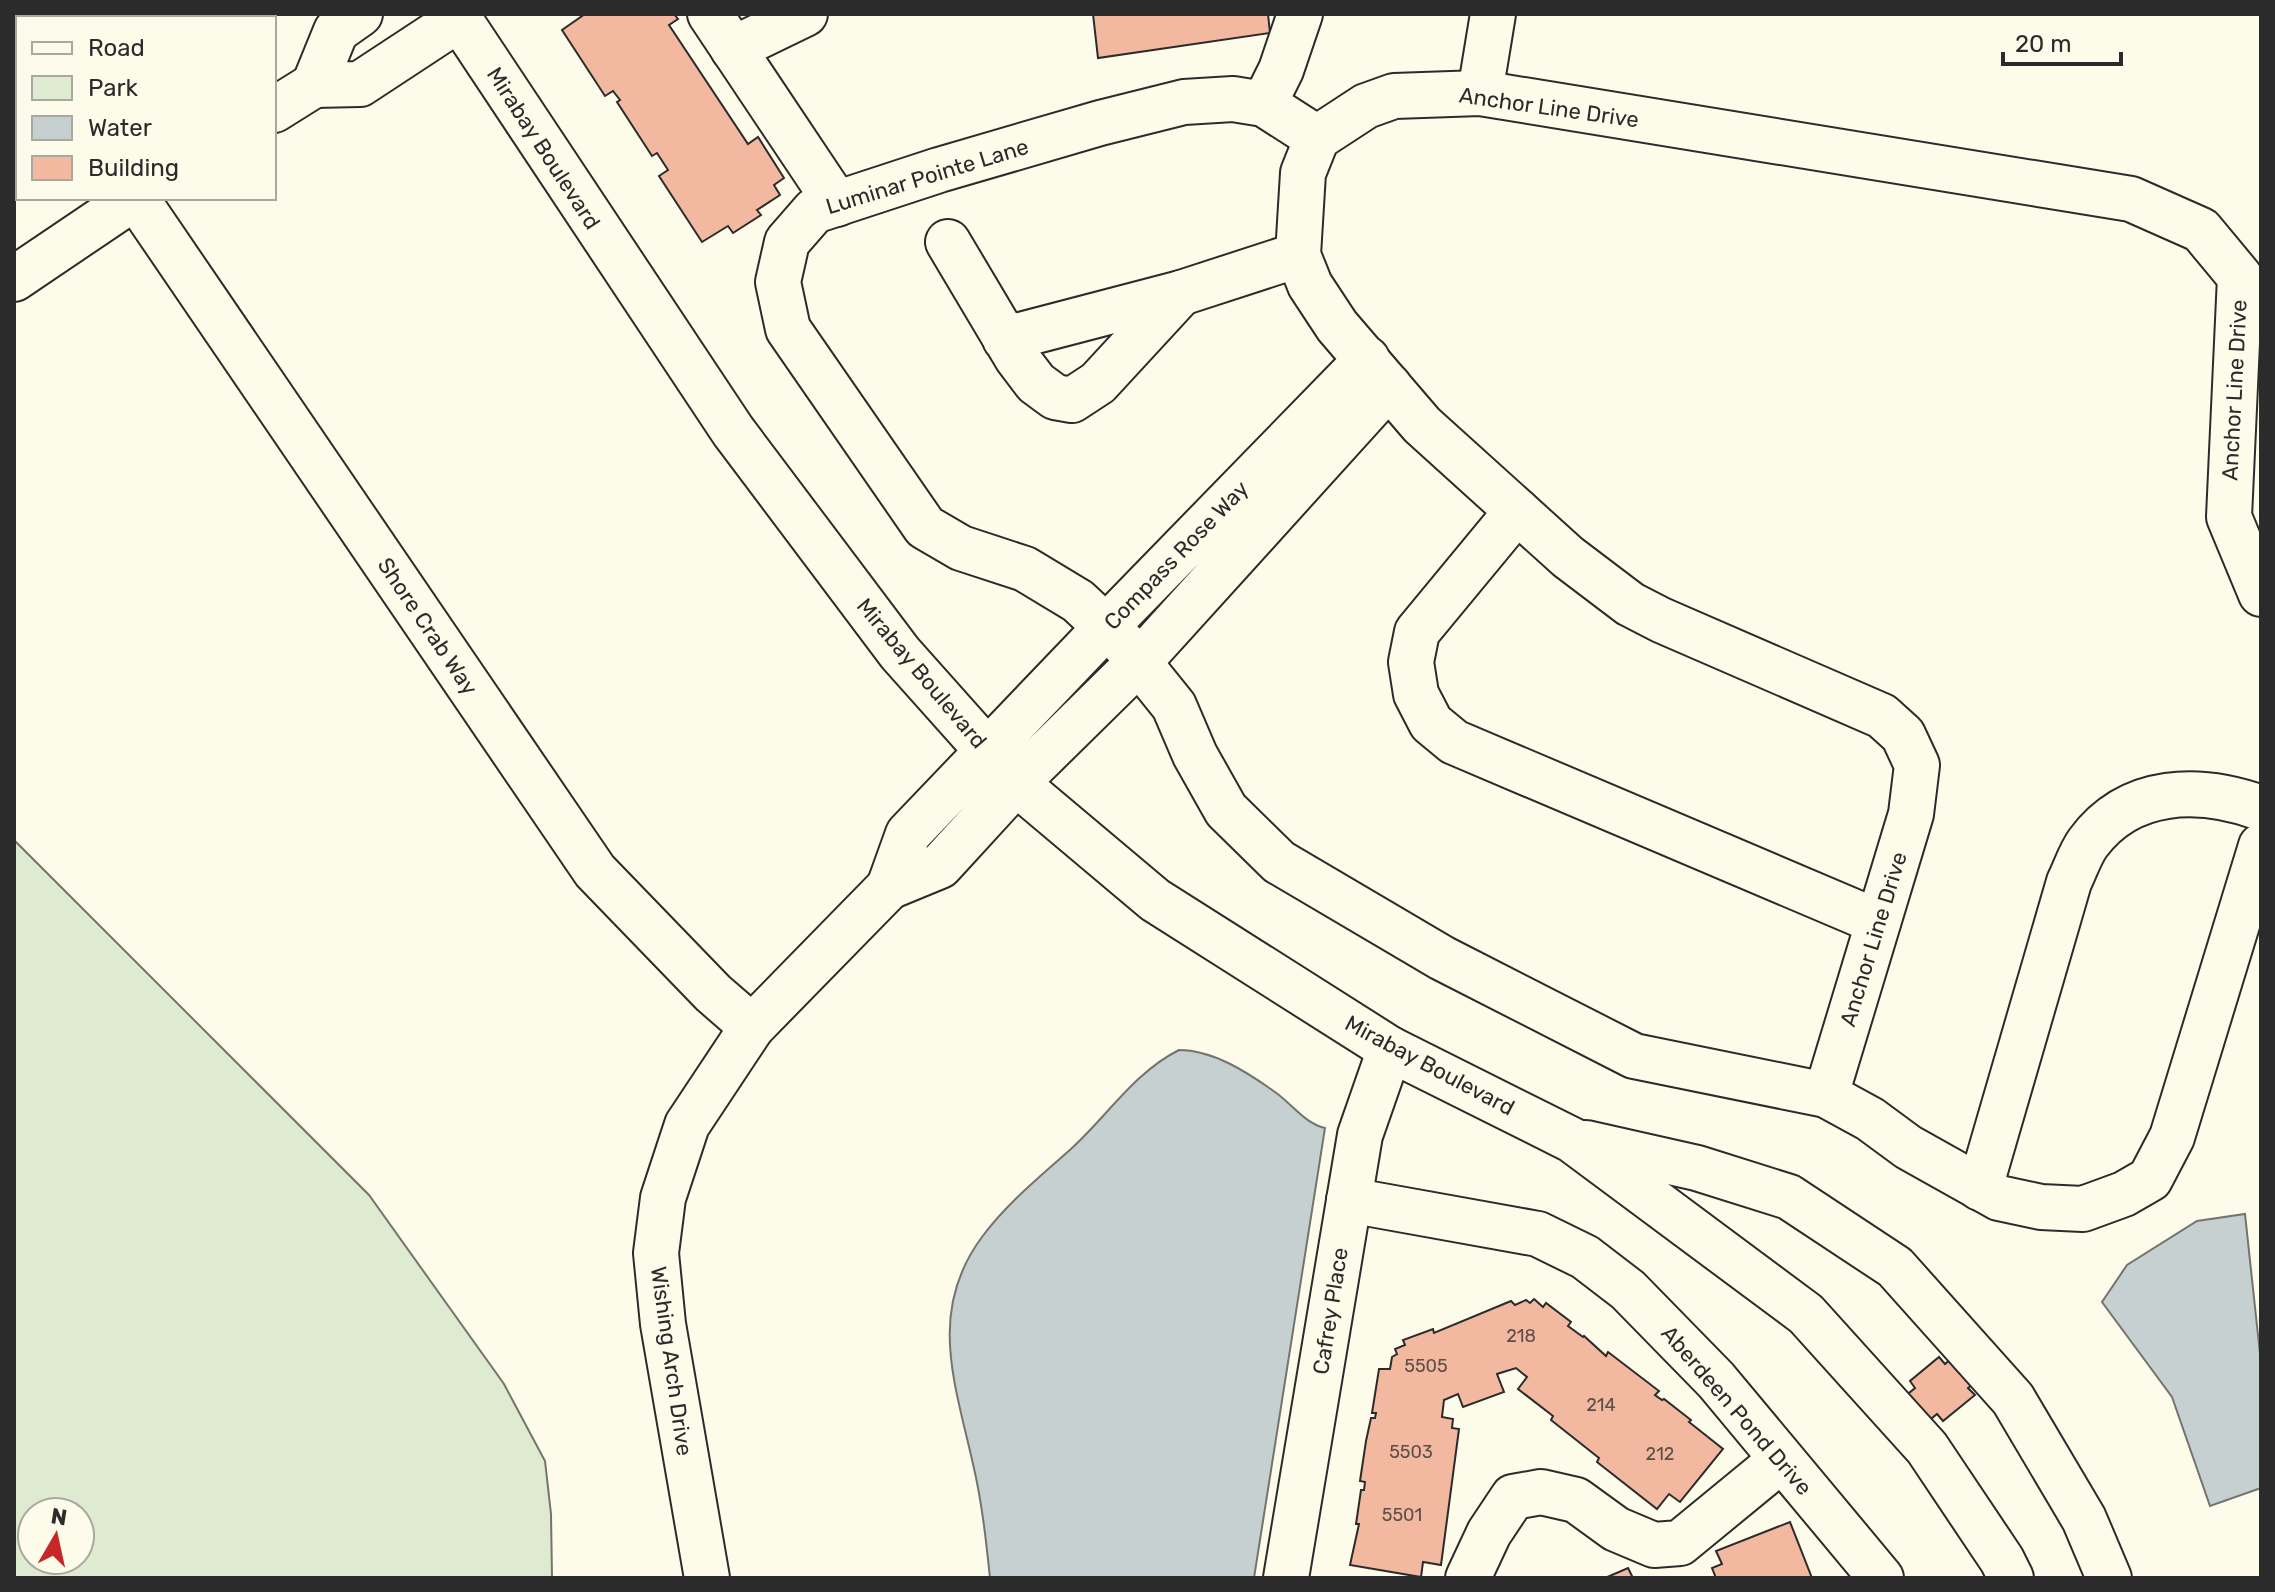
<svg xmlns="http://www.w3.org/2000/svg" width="2275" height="1592" font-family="Rubik,sans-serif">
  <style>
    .green { fill: #deebd1; stroke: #74746e; stroke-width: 2; fill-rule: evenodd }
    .water { fill: #c7d0d0; stroke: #74746e; stroke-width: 2 }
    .building { fill: #f2b8a0; stroke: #2b2b2b; stroke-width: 2 }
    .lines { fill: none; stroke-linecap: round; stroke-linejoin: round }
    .minor-casing { stroke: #2b2b2b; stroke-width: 48 }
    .minor { stroke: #fdfbea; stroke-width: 44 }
    .labels { text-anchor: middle; stroke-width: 6; stroke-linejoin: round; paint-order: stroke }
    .number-label { font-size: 18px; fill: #5d4e48 }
    .street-label { font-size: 22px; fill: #2b2b2b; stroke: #fdfbea }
  </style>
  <rect width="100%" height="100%" fill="#fdfbea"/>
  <path class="green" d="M14 840 369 1195 504 1384 545 1461 551 1514 552 1578H14ZM32 1512H80V1560H32Z"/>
  <g class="water">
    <path d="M1179 1050C1213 1050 1247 1072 1275 1092 1291 1103 1304 1123 1325 1128L1254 1578H990C986 1540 982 1502 973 1464 955 1383 927 1311 982 1237 1008 1202 1041 1176 1072 1148 1108 1115 1135 1072 1179 1050Z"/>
    <polygon points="2245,1214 2261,1363 2261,1488 2210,1506 2172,1397 2102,1302 2127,1265 2197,1221"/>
  </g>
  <g class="building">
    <polygon points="585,14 674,14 678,19 669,25 748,144 758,137 784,178 774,185 780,195 757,210 761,215 733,233 728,226 702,242 659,176 668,170 657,153 652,156 617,102 620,100 613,91 605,96 562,30"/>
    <polygon points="1093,14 1268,14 1270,33 1098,58"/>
    <polygon points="1534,1299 1543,1307 1546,1303 1571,1322 1568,1326 1583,1337 1584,1336 1606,1356 1608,1352 1659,1391 1655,1395 1662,1400 1664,1399 1691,1420 1689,1422 1723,1449 1680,1502 1669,1494 1657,1509 1597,1462 1599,1458 1551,1420 1553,1416 1518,1389 1527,1377 1516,1368 1497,1374 1504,1392 1463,1407 1458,1394 1444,1400 1442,1417 1453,1419 1452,1428 1459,1429 1441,1565 1423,1562 1421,1577 1350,1565 1359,1524 1356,1524 1361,1490 1364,1490 1365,1482 1360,1481 1366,1441 1371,1418 1375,1418 1376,1413 1372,1413 1379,1369 1390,1369 1392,1357 1397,1354 1395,1349 1405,1345 1403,1340 1433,1329 1434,1333 1511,1301 1515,1305 1526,1300 1530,1303"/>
    <polygon points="1975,1339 1997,1365 1968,1388 1975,1395 1943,1421 1937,1414 1908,1438 1886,1412 1915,1388 1910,1381 1939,1357 1945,1364"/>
    <polygon points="1790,1522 1812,1578 1716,1578 1712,1568 1722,1564 1716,1551"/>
    <polygon points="1628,1568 1633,1578 1605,1578"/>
  </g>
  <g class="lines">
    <defs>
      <g id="minor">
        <polyline points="360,14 336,31 314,85 360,84 459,19"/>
        <polyline points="456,14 733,431 900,653 1016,783 1155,900 1390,1049 1572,1140 1806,1314 1927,1448 2002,1560 2011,1578"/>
        <polyline points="710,14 837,204"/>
        <polyline points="733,49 805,14"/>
        <polyline points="1480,93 1493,14"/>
        <polyline points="1264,104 1281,70 1300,14"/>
        <polyline points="274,110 314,85"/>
        <polyline points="1317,138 1264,104 1233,99 1184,102 1100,123 939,170 814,211 787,242 778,282 788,329 925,527 961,548 1025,569 1078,601 1124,644 1174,706 1195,755 1226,810 1279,862 1442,958 1634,1056 1826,1095 1870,1119 1908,1147 1999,1198 2041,1207 2083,1209 2124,1194 2150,1179 2172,1137 2261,846"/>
        <polyline points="136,198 595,871 713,993 752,1027"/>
        <polyline points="948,242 1017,358 1036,383 1055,397 1072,400 1098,383 1181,293"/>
        <polyline points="14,279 134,198"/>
        <polyline points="1005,339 1181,293 1298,255"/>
        <polyline points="1367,359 1106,627 908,834 889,887 940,866 1016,783 1139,662 1389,386"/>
        <polyline points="1517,511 1417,632 1411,662 1416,694 1431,723 1454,742 1878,922"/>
        <polyline points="1826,1095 1911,814 1917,765 1903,735 1882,716 1661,620 1630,604 1568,557 1422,425 1337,326 1310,285 1298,255 1303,173 1317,138 1366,106 1394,96 1480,93 2131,199 2201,230 2240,277 2229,517 2261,594"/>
        <polyline points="1586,1143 1697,1168 1789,1197 1895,1267 2013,1399 2084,1519 2109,1578"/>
        <path d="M1980 1188 2069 882C2075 870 2080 854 2088 843 2130 786 2200 786 2261 808"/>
        <polyline points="1349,1200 1538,1234 1585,1257 1628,1290 1716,1380 1881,1578"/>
        <polyline points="707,1578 663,1324 656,1253 663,1198 687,1125 752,1027 889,887"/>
        <polyline points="1286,1578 1360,1135 1390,1049"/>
        <polyline points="1468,1578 1489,1533 1513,1497 1541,1492 1576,1500 1616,1529 1654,1545 1680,1543 1781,1460"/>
      </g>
    </defs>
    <use href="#minor" class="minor-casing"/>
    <use href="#minor" class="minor"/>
  </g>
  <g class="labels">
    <g class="number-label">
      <text x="1521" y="1342">218</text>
      <text x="1426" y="1372">5505</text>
      <text x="1601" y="1411">214</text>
      <text x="1411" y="1458">5503</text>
      <text x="1660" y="1460">212</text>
      <text x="1402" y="1521">5501</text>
    </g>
    <g class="street-label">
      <text transform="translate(1549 107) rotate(8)" y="8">Anchor Line Drive</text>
      <text transform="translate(544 148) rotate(57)" y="8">Mirabay Boulevard</text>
      <text transform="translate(927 176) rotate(-17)" y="8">Luminar Pointe Lane</text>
      <text transform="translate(2234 390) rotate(-87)" y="8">Anchor Line Drive</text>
      <text transform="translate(1176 555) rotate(-46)" y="8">Compass Rose Way</text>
      <text transform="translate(428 626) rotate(56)" y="8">Shore Crab Way</text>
      <text transform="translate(922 673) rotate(50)" y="8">Mirabay Boulevard</text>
      <text transform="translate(1873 939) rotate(-73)" y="8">Anchor Line Drive</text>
      <text transform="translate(1430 1065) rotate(28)" y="8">Mirabay Boulevard</text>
      <text transform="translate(1330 1311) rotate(-81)" y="8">Cafrey Place</text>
      <text transform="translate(672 1361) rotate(82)" y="8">Wishing Arch Drive</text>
      <text transform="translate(1737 1410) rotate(49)" y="8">Aberdeen Pond Drive</text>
    </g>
  </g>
  <rect width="2275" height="1592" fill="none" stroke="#2b2b2b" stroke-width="32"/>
  <rect x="16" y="16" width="260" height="184" fill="#fdfbea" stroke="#a9a89e" stroke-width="2"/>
  <rect x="32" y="42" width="40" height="12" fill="#fdfbea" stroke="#a9a89e" stroke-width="2"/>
  <text x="88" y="56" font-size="24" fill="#2b2b2b">Road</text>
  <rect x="32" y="76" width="40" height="24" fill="#deebd1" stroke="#a9a89e" stroke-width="2"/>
  <text x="88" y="96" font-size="24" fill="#2b2b2b">Park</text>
  <rect x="32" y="116" width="40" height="24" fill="#c7d0d0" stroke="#a9a89e" stroke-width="2"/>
  <text x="88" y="136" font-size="24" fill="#2b2b2b">Water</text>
  <rect x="32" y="156" width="40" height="24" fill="#f2b8a0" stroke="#a9a89e" stroke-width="2"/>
  <text x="88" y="176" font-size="24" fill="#2b2b2b">Building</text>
  <g transform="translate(56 1536) rotate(9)"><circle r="38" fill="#fdfbea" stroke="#a9a89e" stroke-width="2"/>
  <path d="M0-6L14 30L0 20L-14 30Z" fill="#c62828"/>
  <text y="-12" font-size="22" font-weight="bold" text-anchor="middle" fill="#2b2b2b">N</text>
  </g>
  <path d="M2003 52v12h118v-12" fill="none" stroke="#2b2b2b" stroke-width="4"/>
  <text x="2015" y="52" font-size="24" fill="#2b2b2b" stroke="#fdfbea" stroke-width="6" paint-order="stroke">20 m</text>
</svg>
